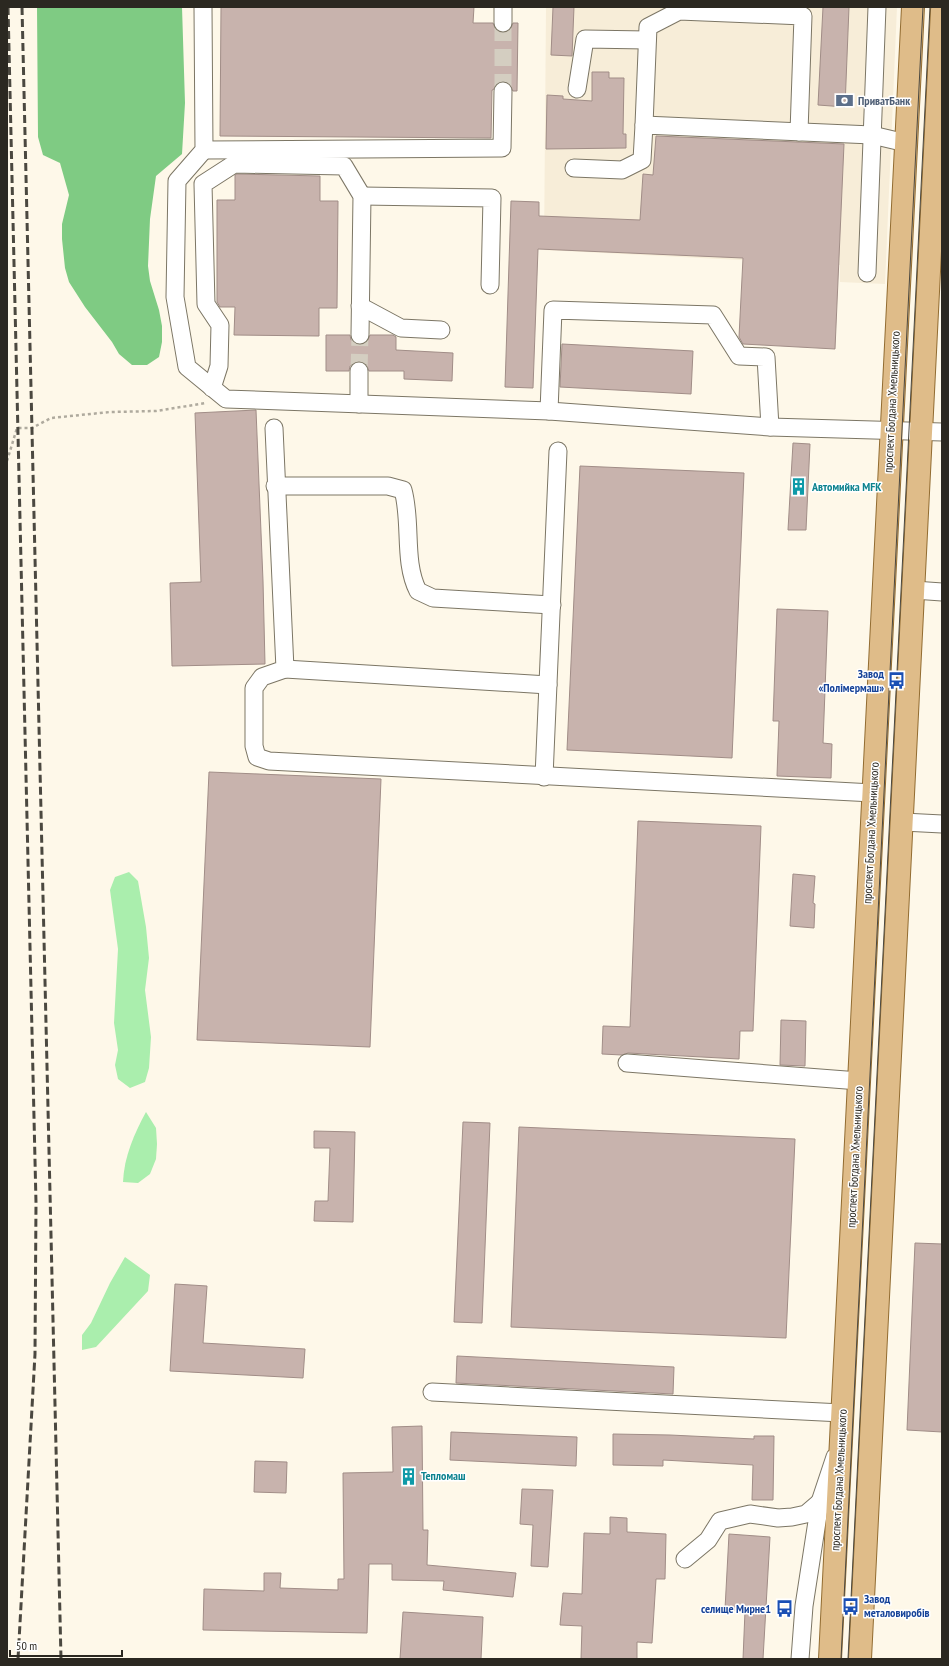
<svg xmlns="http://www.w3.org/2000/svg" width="949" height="1666" font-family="'PT Sans Narrow',sans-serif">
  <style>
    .commercial { fill: #f7edd8 }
    .green { fill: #aaeead }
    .forest { fill: #7fcb83 }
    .building { fill: #c8b3ad; stroke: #a18d87 }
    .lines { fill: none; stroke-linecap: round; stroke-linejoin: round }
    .minor-tunnel { stroke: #d4cec1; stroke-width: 17; stroke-dasharray: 17 8; stroke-linecap: butt }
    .minor-casing { stroke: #7c7665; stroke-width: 19 }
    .major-casing { stroke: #926c31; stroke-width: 24 }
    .path { stroke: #afaa9e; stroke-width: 2.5; stroke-dasharray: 3 3; stroke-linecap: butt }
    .minor { stroke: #fff; stroke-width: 17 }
    .major { stroke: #dfbc89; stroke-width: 22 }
    .tram { stroke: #4b4840; stroke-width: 1 }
    .rail { stroke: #4b4840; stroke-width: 3; stroke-dasharray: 8 4; stroke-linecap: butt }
    .labels { text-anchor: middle; stroke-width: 3; stroke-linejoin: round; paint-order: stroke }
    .service-label { font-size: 12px; font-weight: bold; fill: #4e5e75; stroke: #fff; text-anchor: start }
    .street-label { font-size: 12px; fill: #2b2821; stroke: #fff }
    .culture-label { font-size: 12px; font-weight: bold; fill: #0d838f; stroke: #fff; text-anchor: start }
    .transit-label { font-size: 12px; font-weight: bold; fill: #164399; stroke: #fff; text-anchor: end }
  </style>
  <rect width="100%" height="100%" fill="#fef8e9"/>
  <polygon class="commercial" points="546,7 897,7 885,284 840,282 840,265 544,250"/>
  <g class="green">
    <polygon points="129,872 138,881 146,927 149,958 145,990 151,1037 149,1068 145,1082 130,1088 118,1079 115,1065 118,1050 114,1023 118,949 110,890 115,877"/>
    <path d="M146 1112 156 1128 157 1144 156 1159 150 1174 138 1183 123 1182C124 1157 134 1134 146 1112Z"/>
    <polygon points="125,1257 150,1275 148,1291 96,1347 82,1350 82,1335 91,1323 110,1283"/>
  </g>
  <polygon class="forest" points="37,7 182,7 185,103 182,154 156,176 150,219 148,266 150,281 159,310 162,326 162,342 159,357 147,365 132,365 119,354 112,342 85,307 69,282 65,268 62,239 62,224 69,195 60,163 43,155 38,137"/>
  <g class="building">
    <polygon points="221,7 474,7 473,23 493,23 495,28 498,32 508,32 511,28 513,23 518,23 517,91 513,91 508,83 504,81 498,82 493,90 492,90 491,138 220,136"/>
    <polygon points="553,7 574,7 572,56 551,55"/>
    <polygon points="823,7 849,7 845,107 818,105"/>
    <polygon points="592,72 609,72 609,78 624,78 623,134 626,134 626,148 546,149 547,95 563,96 563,99 592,101"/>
    <polygon points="656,136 844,144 835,349 743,344 739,337 743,258 538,249 533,388 505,387 511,201 539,202 539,216 640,220 643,174 653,175"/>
    <polygon points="237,174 320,176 320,201 338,201 337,308 319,308 319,336 234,335 235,307 220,307 217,302 217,200 235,200 235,175"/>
    <polygon points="326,335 350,335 351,340 355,343 360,345 368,340 370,335 393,335 396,337 396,350 453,353 452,381 404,379 404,371 369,371 367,366 359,361 354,363 350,366 349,371 326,371"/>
    <polygon points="562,344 693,351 691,394 560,387"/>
    <polygon points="256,410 263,581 265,664 172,666 170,583 201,582 195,413"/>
    <polygon points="793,443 810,444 806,530 788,530"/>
    <polygon points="580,466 744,473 732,758 567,750"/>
    <polygon points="777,609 828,611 823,743 832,744 831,778 777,776 779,721 773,721"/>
    <polygon points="209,772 381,779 370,1047 197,1040"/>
    <polygon points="638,821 761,826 753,1031 740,1031 739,1059 628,1053 622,1055 602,1054 603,1026 630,1027"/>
    <polygon points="793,874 815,876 813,903 815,904 814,928 790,926"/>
    <polygon points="781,1020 806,1021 805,1066 780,1065"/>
    <polygon points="463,1122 490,1123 482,1323 454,1322"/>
    <polygon points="519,1127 795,1139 786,1338 511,1327"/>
    <polygon points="314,1131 355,1132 353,1222 314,1221 315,1201 328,1201 330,1148 314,1148"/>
    <polygon points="915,1243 942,1244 942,1432 907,1430"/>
    <polygon points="175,1284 207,1286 203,1343 305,1349 303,1378 170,1371"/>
    <polygon points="457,1356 674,1367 673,1394 456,1383"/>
    <polygon points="422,1426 423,1530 428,1530 427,1565 516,1573 513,1597 443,1590 444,1581 392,1580 392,1564 369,1564 367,1633 203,1630 204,1589 264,1591 264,1573 281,1573 280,1588 338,1590 338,1579 344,1579 343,1473 393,1472 392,1427"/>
    <polygon points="451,1432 577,1437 576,1466 450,1460"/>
    <polygon points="613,1434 670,1435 754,1439 754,1436 774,1436 773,1500 752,1500 753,1465 663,1460 663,1466 613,1465"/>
    <polygon points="255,1461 287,1462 286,1493 254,1492"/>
    <polygon points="522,1489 553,1490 548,1567 531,1566 533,1525 520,1524"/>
    <polygon points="610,1517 627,1518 627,1532 666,1534 665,1579 656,1579 652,1643 637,1642 637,1659 581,1659 582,1626 560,1625 563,1593 582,1594 584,1533 610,1534"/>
    <polygon points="729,1534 770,1537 763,1659 743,1659 745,1611 725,1609"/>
    <polygon points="403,1612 483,1617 481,1659 400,1659"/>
  </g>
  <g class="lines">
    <g class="minor-tunnel">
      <polyline points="503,91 503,23"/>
      <polyline points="359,371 360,335"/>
    </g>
    <defs>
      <g id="minor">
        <polyline points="203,7 204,150 177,181 175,297 187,367 226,399 549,411 770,427 942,432"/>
        <polyline points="503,23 503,7"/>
        <polyline points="577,89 585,39 647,40"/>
        <polyline points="644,125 648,27 679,11 803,16 799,132"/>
        <polyline points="204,150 502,148 503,91"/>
        <polyline points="574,168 622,170 642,160 644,125 872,135 906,143"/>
        <polyline points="362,196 492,198 490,285"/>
        <polyline points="867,273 877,7"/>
        <polyline points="360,306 401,328 441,330"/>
        <polyline points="212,388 219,366 220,325 206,304 203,184 234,164 344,166 362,196 360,335"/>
        <polyline points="359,404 359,371"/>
        <polyline points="549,411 553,310 713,315 739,356 766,357 770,427"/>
        <polyline points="274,428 285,669 262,677 254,688 254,746 257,757 269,761 873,793"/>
        <path d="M275 486H388L403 490C412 522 403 562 418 591L433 598 552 605"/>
        <polyline points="914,590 942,592"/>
        <polyline points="285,669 548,685"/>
        <polyline points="544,777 558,451"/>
        <polyline points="903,822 942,824"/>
        <polyline points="627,1063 859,1081"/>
        <polyline points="432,1392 842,1413"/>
        <polyline points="685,1559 708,1540 720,1521 750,1514 778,1518 792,1517 806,1514 820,1502"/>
        <polyline points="800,1659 804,1606 820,1502 835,1457"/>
      </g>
      <g id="major">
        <polyline points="830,1659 913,7"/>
        <polyline points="860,1659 942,10"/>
      </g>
    </defs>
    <use href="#minor" class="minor-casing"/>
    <use href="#major" class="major-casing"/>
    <polyline class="path" points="7,461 17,428 32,428 51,418 110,412 156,411 206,403"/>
    <use href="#minor" class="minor"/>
    <use href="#major" class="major"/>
    <g class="tram">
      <polyline points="841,1659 923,7"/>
      <polyline points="848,1659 930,7"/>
    </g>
    <g class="rail">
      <polyline points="8,7 36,1203 35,1354 18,1659"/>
      <polyline points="22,7 61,1659"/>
    </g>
  </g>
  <defs>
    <symbol id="bank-bare" viewBox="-9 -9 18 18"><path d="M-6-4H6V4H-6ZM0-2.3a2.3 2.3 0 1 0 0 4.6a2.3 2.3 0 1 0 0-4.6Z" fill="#5c6f8a" stroke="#fff" stroke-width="2.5" paint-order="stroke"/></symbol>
    <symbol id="building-bare" viewBox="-9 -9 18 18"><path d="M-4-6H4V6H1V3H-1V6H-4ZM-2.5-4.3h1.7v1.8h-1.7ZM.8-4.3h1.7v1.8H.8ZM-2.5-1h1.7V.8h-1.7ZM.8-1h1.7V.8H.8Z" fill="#0f9aa8" stroke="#fff" stroke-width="2.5" paint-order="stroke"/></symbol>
    <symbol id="bus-bare" viewBox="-9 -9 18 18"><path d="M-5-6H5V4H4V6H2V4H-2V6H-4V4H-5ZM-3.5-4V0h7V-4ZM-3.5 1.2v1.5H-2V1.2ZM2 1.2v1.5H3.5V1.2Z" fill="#1a4fb4" stroke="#fff" stroke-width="2.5" paint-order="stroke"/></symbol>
  </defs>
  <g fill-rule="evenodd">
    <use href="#bank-bare" x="832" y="88" width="25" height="25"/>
    <use href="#building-bare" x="786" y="474" width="25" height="25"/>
    <use href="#bus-bare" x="884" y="668" width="25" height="25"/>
    <use href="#building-bare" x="396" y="1464" width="25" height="25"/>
    <use href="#bus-bare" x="838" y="1594" width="25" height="25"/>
    <use href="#bus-bare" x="772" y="1596" width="25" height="25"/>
  </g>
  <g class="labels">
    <g class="service-label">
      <text x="858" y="105">ПриватБанк</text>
    </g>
    <g class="street-label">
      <text transform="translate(892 402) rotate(-87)" y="4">проспект Богдана Хмельницького</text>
      <text transform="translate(871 833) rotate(-87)" y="4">проспект Богдана Хмельницького</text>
      <text transform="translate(855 1157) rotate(-87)" y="4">проспект Богдана Хмельницького</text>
      <text transform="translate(839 1480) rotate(-87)" y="4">проспект Богдана Хмельницького</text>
    </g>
    <g class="culture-label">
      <text x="812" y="491">Автомийка MFK</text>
      <text x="421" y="1480">Тепломаш</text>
    </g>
    <g class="transit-label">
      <text x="884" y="678">Завод<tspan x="884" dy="14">«Полімермаш»</tspan></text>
      <text x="864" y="1603" text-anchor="start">Завод<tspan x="864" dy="14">металовиробів</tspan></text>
      <text x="771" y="1613">селище Мирне1</text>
    </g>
  </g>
  <rect width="949" height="1666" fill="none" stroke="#2b2821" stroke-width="16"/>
  <path d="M10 1650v6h112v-6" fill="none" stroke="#2b2821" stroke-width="2"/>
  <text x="16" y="1650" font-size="12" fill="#2b2821" stroke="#ffffff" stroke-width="3" paint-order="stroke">50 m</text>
</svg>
